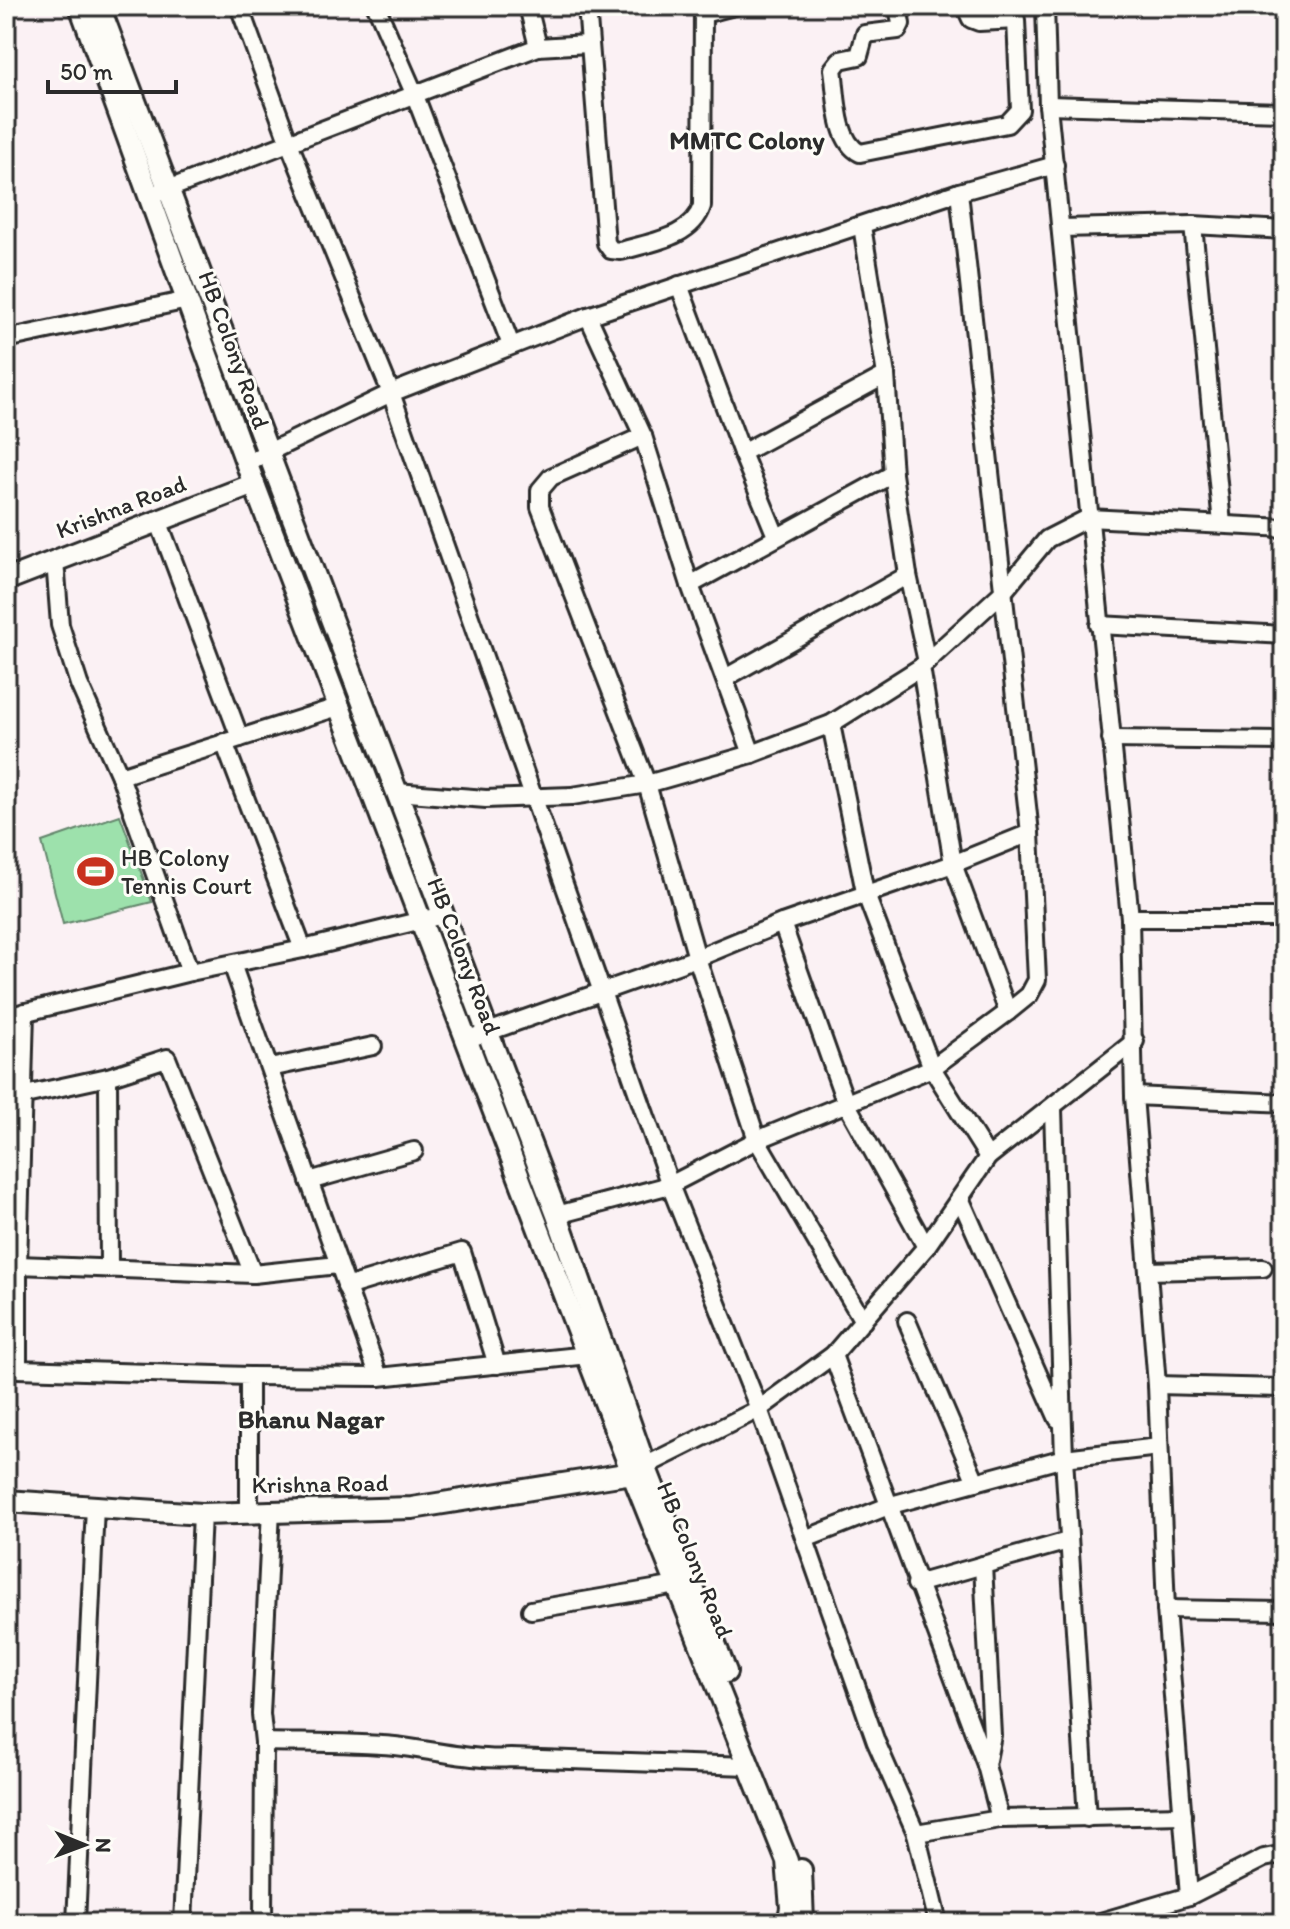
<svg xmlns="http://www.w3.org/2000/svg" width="1290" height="1929" font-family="Itim,sans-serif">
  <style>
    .green { fill: #9de1ac; stroke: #64866c; stroke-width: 2 }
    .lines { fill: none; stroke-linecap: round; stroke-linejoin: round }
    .minor-casing { stroke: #2b2b2b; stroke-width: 22 }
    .tertiary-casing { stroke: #2b2b2b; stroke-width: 26 }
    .minor { stroke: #fdfcf7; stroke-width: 16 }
    .tertiary { stroke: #fdfcf7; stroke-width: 20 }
    .labels { text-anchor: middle; stroke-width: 6; stroke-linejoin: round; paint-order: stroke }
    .street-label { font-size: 24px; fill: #2b2b2b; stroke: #fdfcf7 }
    .poi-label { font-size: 24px; fill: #2b2b2b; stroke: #fdfcf7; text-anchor: start }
    .neighbourhood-label { font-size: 26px; font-weight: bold; fill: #2b2b2b; stroke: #fdfcf7 }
  </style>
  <rect width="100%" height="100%" fill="#fbf1f4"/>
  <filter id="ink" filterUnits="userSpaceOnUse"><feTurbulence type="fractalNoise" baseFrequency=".0125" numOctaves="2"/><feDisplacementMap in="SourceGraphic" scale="16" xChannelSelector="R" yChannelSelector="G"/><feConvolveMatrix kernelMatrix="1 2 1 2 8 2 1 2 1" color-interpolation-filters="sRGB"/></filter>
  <g filter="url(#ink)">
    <polygon class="green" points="120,815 152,902 63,924 42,842"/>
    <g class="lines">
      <defs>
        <g id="minor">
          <polyline points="239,6 289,143 391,393 670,1185 759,1409 876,1742 916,1833 1000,1819 1183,1815"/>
          <polyline points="376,6 414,93 511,345"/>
          <path d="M587 6 606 243 611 250 621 251C650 242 692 238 702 206L703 6"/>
          <path d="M898 6 901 24 898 30 865 34 859 56 840 60 833 69C837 94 835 140 860 153L1007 124 1020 110 1016 20 979 22 971 19 965 6"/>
          <polyline points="1045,6 1048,105 1130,918 1134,1096 1157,1385 1166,1609 1189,1896 1097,1923"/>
          <polyline points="703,14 734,6"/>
          <polyline points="538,47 588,44"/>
          <polyline points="1048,105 1284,112"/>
          <polyline points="158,193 538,47 528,6"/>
          <polyline points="1193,225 1222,524"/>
          <polyline points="862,226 886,375 893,474 908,575 927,662"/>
          <polyline points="1061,228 1193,225 1284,230"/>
          <polyline points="679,285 742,453"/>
          <polyline points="588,316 643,436 690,585 752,754"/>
          <polyline points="6,339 188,300"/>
          <polyline points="643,436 551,477 540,490 540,507 647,784 697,958 757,1140 863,1321"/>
          <polyline points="246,463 391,393 588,316 959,192 1055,165"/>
          <polyline points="158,520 240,738"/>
          <polyline points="776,536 742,453 886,375"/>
          <polyline points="690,585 893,474"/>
          <polyline points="1099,625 1284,635"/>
          <polyline points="921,667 953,864 1008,1012"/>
          <polyline points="727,677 908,575"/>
          <polyline points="831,724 865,892 932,1068 988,1157"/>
          <polyline points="1111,739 1284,741"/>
          <polyline points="224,742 303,949"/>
          <polyline points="120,776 341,706"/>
          <polyline points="396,792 486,799 572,796 647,784 752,754 831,724 921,667 1004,591 1047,539 1088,518 1284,528"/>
          <polyline points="1130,918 1284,918"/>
          <polyline points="782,923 845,1101 926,1247"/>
          <polyline points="232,964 379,1377 249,1376"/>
          <polyline points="190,972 303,949 443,915"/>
          <polyline points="6,1017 190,972 120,776 79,684 60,625 55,560"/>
          <polyline points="468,1039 697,958 782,923 953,864 1030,833"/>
          <polyline points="270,1068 373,1046"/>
          <polyline points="25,1095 108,1077"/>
          <polyline points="1134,1096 1284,1103"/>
          <polyline points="1053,1109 1064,1458 1087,1818"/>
          <polyline points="309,1181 414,1151"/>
          <polyline points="960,1198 1058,1419"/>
          <polyline points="557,1215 670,1185 757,1140 932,1068 1008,1012 1029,995 1037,980 1030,833 959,192"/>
          <polyline points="18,1265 25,1012"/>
          <polyline points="109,1269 108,1077 167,1058 253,1274"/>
          <polyline points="1148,1271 1263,1268"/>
          <polyline points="346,1287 462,1252 497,1365"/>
          <polyline points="907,1321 976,1482"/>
          <polyline points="833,1355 986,1765 1000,1819"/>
          <polyline points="379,1377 588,1355"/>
          <polyline points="1157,1385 1284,1388"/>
          <polyline points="645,1466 759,1409 833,1355 926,1247 988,1157 1135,1041"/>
          <polyline points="249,1510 249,1376 18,1369 18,1265 253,1274 338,1265"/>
          <polyline points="805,1539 891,1505 1064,1458 1159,1447"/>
          <polyline points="983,1565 992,1735 986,1765"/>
          <polyline points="916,1584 1068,1541"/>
          <polyline points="1166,1609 1284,1611"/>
          <polyline points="531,1610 677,1585"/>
          <path d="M264 1742C308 1743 351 1742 395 1746 431 1750 477 1761 511 1758L749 1766"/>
          <polyline points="916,1833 938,1923"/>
          <polyline points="1189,1896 1264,1858 1284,1854"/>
          <polyline points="76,1923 95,1506"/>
          <polyline points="183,1923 202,1514"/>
          <polyline points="263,1923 264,1742 261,1714 271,1510"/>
        </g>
        <g id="tertiary">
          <polyline points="80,6 254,484 632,1473 787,1861 791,1908 788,1923"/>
          <polyline points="99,6 557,1215 645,1466 726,1672"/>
          <polyline points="6,580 254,484"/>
          <polyline points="6,1501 202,1514 412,1508 632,1473 641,1468"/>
          <polyline points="801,1870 803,1923"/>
        </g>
      </defs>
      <use href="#minor" class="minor-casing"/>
      <use href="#tertiary" class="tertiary-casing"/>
      <use href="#minor" class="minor"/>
      <use href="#tertiary" class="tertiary"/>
    </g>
  </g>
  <defs>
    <symbol id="stadium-bare" viewBox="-9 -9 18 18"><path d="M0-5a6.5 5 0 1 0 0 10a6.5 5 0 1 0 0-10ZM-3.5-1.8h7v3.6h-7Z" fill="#c8321e" stroke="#fdfcf7" stroke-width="2.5" paint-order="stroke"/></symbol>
  </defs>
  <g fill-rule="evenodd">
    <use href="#stadium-bare" x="70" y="846" width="51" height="51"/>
  </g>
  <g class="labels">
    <g class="street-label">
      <text transform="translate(234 350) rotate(70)" y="8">HB Colony Road</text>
      <text transform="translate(121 507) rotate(-21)" y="8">Krishna Road</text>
      <text transform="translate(464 956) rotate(69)" y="8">HB Colony Road</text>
      <text transform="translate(320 1484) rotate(-1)" y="8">Krishna Road</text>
      <text transform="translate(695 1560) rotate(68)" y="8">HB Colony Road</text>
    </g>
    <g class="poi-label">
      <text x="121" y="866">HB Colony<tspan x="121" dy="28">Tennis Court</tspan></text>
    </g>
    <g class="neighbourhood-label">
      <text x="747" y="149">MMTC Colony</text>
      <text x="311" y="1428">Bhanu Nagar</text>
    </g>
  </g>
  <rect width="1290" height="1929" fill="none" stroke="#fdfcf7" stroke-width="32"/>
  <rect x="16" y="16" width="1258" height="1897" fill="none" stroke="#2b2b2b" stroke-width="3" filter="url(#ink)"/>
  <g transform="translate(84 1845) rotate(91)" stroke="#fdfcf7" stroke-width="6" paint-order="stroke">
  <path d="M0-6L14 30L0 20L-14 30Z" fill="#2b2b2b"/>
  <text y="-12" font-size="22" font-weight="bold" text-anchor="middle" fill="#2b2b2b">N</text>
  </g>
  <path d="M48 80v12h128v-12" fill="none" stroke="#2b2b2b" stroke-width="4"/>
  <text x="60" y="80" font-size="24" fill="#2b2b2b" stroke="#fdfcf7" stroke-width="6" paint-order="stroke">50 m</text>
</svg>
